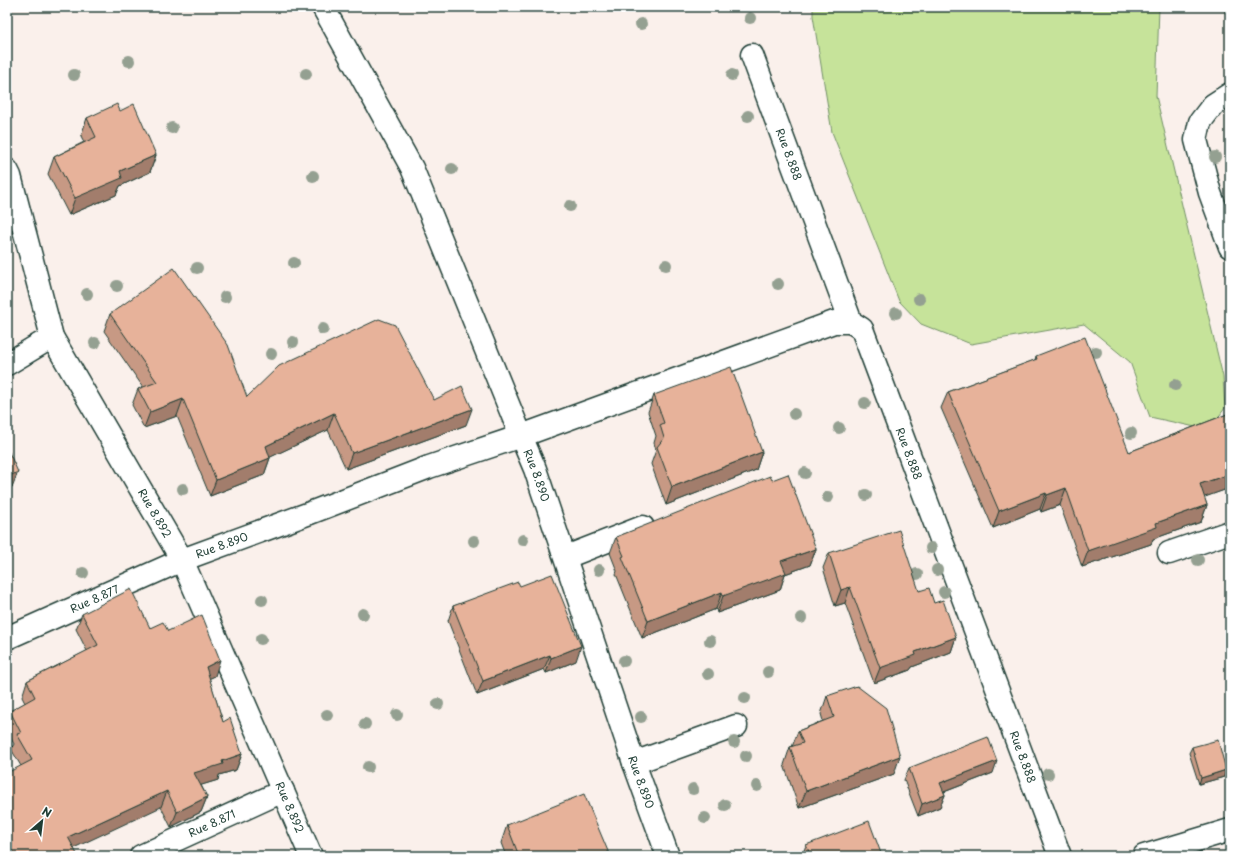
<svg xmlns="http://www.w3.org/2000/svg" width="1237" height="863" font-family="'Playpen Sans',sans-serif">
  <style>
    .green { fill: #c6e39a; stroke: #729067 }
    .lines { fill: none; stroke-linecap: round; stroke-linejoin: round }
    .minor-casing { stroke: #1f3d34; stroke-width: 25 }
    .major-casing { stroke: #1f3d34; stroke-width: 25 }
    .minor { stroke: #fff; stroke-width: 22 }
    .major { stroke: #fff; stroke-width: 22 }
    .tree { fill: #94a091 }
    .wall { fill: #c79984; stroke: #1f3d34 }
    .shaded-wall { fill: #a27d6c; stroke: #1f3d34 }
    .building { fill: #e7b29a; stroke: #1f3d34 }
    .labels { text-anchor: middle; stroke-width: 3; stroke-linejoin: round; paint-order: stroke }
    .street-label { font-size: 11px; fill: #1f3d34; stroke: #fff }
  </style>
  <rect width="100%" height="100%" fill="#faf0eb"/>
  <filter id="ink" filterUnits="userSpaceOnUse"><feTurbulence type="fractalNoise" baseFrequency=".025" numOctaves="2"/><feDisplacementMap in="SourceGraphic" scale="8" xChannelSelector="R" yChannelSelector="G"/><feConvolveMatrix kernelMatrix="1 2 1 2 8 2 1 2 1" color-interpolation-filters="sRGB"/></filter>
  <g filter="url(#ink)">
    <polygon class="green" points="813,7 1159,7 1156,96 1223,377 1225,408 1209,430 1150,417 1130,362 1084,324 971,344 921,324 899,301 832,132 813,16"/>
    <g class="lines">
      <defs>
        <g id="minor">
          <polyline points="323,7 412,168 521,436 834,322 851,322"/>
          <path id="s1" d="M752 55 851 322 862 329 1060 856"/>
          <polyline points="1230,94 1213,105 1200,122 1196,140 1210,193 1230,247"/>
          <path id="s2" d="M7 170 10 176 52 337 182 560 311 856"/>
          <polyline points="7,364 52,337"/>
          <polyline points="1169,553 1230,532"/>
          <polyline points="566,557 643,527"/>
          <path id="s3" d="M7 638 182 560 310 513 429 467 521 436 535 469 634 763 668 856"/>
          <polyline points="634,763 736,726"/>
          <path id="s4" d="M141 856 283 791"/>
        </g>
        <polyline id="major" points="1144,856 1230,830"/>
      </defs>
      <use href="#minor" class="minor-casing"/>
      <use href="#major" class="major-casing"/>
      <use href="#minor" class="minor"/>
      <use href="#major" class="major"/>
    </g>
    <g class="tree">
      <circle cx="750" cy="18" r="6"/>
      <circle cx="641" cy="24" r="6"/>
      <circle cx="129" cy="61" r="6"/>
      <circle cx="306" cy="74" r="6"/>
      <circle cx="74" cy="75" r="6"/>
      <circle cx="732" cy="75" r="6"/>
      <circle cx="748" cy="116" r="6"/>
      <circle cx="172" cy="128" r="6"/>
      <circle cx="1215" cy="157" r="6"/>
      <circle cx="452" cy="169" r="6"/>
      <circle cx="313" cy="176" r="6"/>
      <circle cx="570" cy="206" r="6"/>
      <circle cx="294" cy="263" r="6"/>
      <circle cx="666" cy="265" r="6"/>
      <circle cx="197" cy="268" r="6"/>
      <circle cx="778" cy="284" r="6"/>
      <circle cx="117" cy="286" r="6"/>
      <circle cx="87" cy="294" r="6"/>
      <circle cx="225" cy="297" r="6"/>
      <circle cx="919" cy="299" r="6"/>
      <circle cx="896" cy="313" r="6"/>
      <circle cx="323" cy="329" r="6"/>
      <circle cx="293" cy="342" r="6"/>
      <circle cx="95" cy="343" r="6"/>
      <circle cx="1096" cy="352" r="6"/>
      <circle cx="271" cy="354" r="6"/>
      <circle cx="1175" cy="385" r="6"/>
      <circle cx="865" cy="403" r="6"/>
      <circle cx="794" cy="414" r="6"/>
      <circle cx="839" cy="428" r="6"/>
      <circle cx="1131" cy="433" r="6"/>
      <circle cx="805" cy="473" r="6"/>
      <circle cx="183" cy="489" r="6"/>
      <circle cx="866" cy="495" r="6"/>
      <circle cx="828" cy="497" r="6"/>
      <circle cx="523" cy="540" r="6"/>
      <circle cx="474" cy="541" r="6"/>
      <circle cx="931" cy="548" r="6"/>
      <circle cx="1198" cy="560" r="6"/>
      <circle cx="599" cy="570" r="6"/>
      <circle cx="937" cy="570" r="6"/>
      <circle cx="83" cy="573" r="6"/>
      <circle cx="917" cy="574" r="6"/>
      <circle cx="944" cy="592" r="6"/>
      <circle cx="262" cy="600" r="6"/>
      <circle cx="363" cy="614" r="6"/>
      <circle cx="801" cy="618" r="6"/>
      <circle cx="261" cy="639" r="6"/>
      <circle cx="710" cy="641" r="6"/>
      <circle cx="624" cy="661" r="6"/>
      <circle cx="768" cy="672" r="6"/>
      <circle cx="708" cy="674" r="6"/>
      <circle cx="745" cy="698" r="6"/>
      <circle cx="438" cy="704" r="6"/>
      <circle cx="327" cy="715" r="6"/>
      <circle cx="397" cy="715" r="6"/>
      <circle cx="641" cy="717" r="6"/>
      <circle cx="365" cy="724" r="6"/>
      <circle cx="734" cy="742" r="6"/>
      <circle cx="746" cy="756" r="6"/>
      <circle cx="368" cy="767" r="6"/>
      <circle cx="1048" cy="774" r="6"/>
      <circle cx="757" cy="786" r="6"/>
      <circle cx="693" cy="789" r="6"/>
      <circle cx="725" cy="805" r="6"/>
      <circle cx="705" cy="818" r="6"/>
    </g>
    <g class="wall">
      <polygon points="1223,7 1230,7 1230,13 1227,15"/>
      <polygon points="120,111 156,155 150,172 120,186 116,195 69,215 48,174 54,157 84,142 81,136 87,118"/>
      <polygon points="110,314 247,397 434,400 466,425 346,469 328,430 270,457 270,458 264,475 210,496 177,416 144,428 132,405 138,389 143,387 104,331"/>
      <polygon points="1036,356 1129,452 1230,413 1230,488 1204,497 1207,505 1201,522 1153,539 1151,544 1082,567 1060,505 1041,512 1040,509 993,528 941,408 948,392 1035,360"/>
      <polygon points="654,395 762,452 756,470 666,505 651,464 656,450 654,443 656,436 648,412"/>
      <polygon points="772,480 816,549 810,565 785,574 780,590 717,613 716,609 642,638 616,574 617,571 610,553 616,537"/>
      <polygon points="829,553 919,591 934,603 956,637 951,652 912,667 910,670 874,683 845,603 835,606 823,568"/>
      <polygon points="520,586 576,661 546,673 544,669 477,695 448,621 453,606"/>
      <polygon points="82,614 168,631 215,676 209,678 223,722 242,754 236,770 219,775 218,780 201,785 207,797 201,812 171,827 161,807 21,766 11,749 14,744 7,731 7,720 10,711 25,703 22,697 27,681 87,651 76,629"/>
      <polygon points="1230,693 1230,714 1227,703"/>
      <polygon points="827,696 894,774 799,808 784,765 790,747 792,747 798,731 823,721 821,714"/>
      <polygon points="1192,747 1226,770 1224,777 1199,784 1189,753"/>
      <polygon points="909,768 993,773 944,792 945,795 940,807 918,816 904,780"/>
      <polygon points="507,825 610,856 506,856 501,843"/>
      <polygon points="806,845 882,856 802,856"/>
    </g>
    <g class="shaded-wall">
      <polygon points="1230,7 1230,13 1227,15"/>
      <polygon points="156,155 150,172 120,186 116,195 69,215 75,198 120,171"/>
      <polygon points="183,399 177,416 144,428 150,412"/>
      <polygon points="472,409 466,425 346,469 352,453"/>
      <polygon points="334,413 328,430 260,462 266,446"/>
      <polygon points="762,452 756,470 666,505 672,487"/>
      <polygon points="270,458 264,475 210,496 216,480"/>
      <polygon points="18,472 12,487 7,490 7,477"/>
      <polygon points="1230,474 1230,488 1194,501 1200,484"/>
      <polygon points="1066,488 1060,505 1041,512 1047,495"/>
      <polygon points="1046,493 1040,509 993,528 999,511"/>
      <polygon points="1207,505 1201,522 1153,539 1151,544 1082,567 1088,551 1156,523"/>
      <polygon points="816,549 810,565 785,574 780,590 717,613 723,596 781,561"/>
      <polygon points="850,587 845,603 835,606 841,590"/>
      <polygon points="722,592 716,609 642,638 648,621"/>
      <polygon points="956,637 951,652 912,667 910,670 874,683 880,668 915,652"/>
      <polygon points="581,646 576,661 546,673 551,658"/>
      <polygon points="550,655 544,669 477,695 483,681"/>
      <polygon points="220,660 215,676 200,683 206,667"/>
      <polygon points="242,754 236,770 219,775 218,780 189,789 194,773 222,761"/>
      <polygon points="900,756 894,774 799,808 806,791"/>
      <polygon points="997,761 993,773 936,795 940,783"/>
      <polygon points="1226,770 1224,777 1199,784 1201,778"/>
      <polygon points="167,791 161,807 63,853 68,837"/>
      <polygon points="945,795 940,807 918,816 922,804"/>
      <polygon points="207,797 201,812 171,827 177,812"/>
    </g>
    <g class="building">
      <polygon points="117,104 120,111 134,104 156,155 120,171 122,178 75,198 54,157 96,137 87,118"/>
      <polygon points="174,268 228,345 247,397 279,366 379,319 395,325 434,400 462,386 472,409 352,453 334,413 266,446 270,458 216,480 183,399 150,412 138,389 157,382 110,314"/>
      <polygon points="1085,337 1129,452 1230,413 1230,474 1200,484 1207,505 1156,523 1157,527 1088,551 1066,488 1047,495 1046,493 999,511 948,392 1037,359 1036,356"/>
      <polygon points="731,367 762,452 672,487 657,447 664,438 660,425 664,423 654,395"/>
      <polygon points="7,448 18,472 7,477"/>
      <polygon points="788,474 816,549 781,561 786,573 723,596 722,592 648,621 622,557 624,556 616,537 770,476 772,480"/>
      <polygon points="899,530 919,591 929,588 934,603 943,600 956,637 915,652 916,655 880,668 850,587 841,590 829,553"/>
      <polygon points="552,574 581,646 551,658 550,655 483,681 453,606 518,582 520,586"/>
      <polygon points="131,589 150,628 163,622 168,631 202,615 220,660 206,667 223,722 230,718 242,754 222,761 223,764 194,773 207,797 177,812 167,791 68,837 78,856 7,856 7,773 32,760 17,734 21,733 10,711 35,697 27,681 98,645 82,614"/>
      <polygon points="857,686 886,708 900,756 806,791 790,747 803,743 798,731 834,717 827,696"/>
      <polygon points="988,737 997,761 940,783 945,795 922,804 909,768"/>
      <polygon points="1218,740 1226,770 1201,778 1192,747"/>
      <polygon points="584,794 610,856 519,856 507,825"/>
      <polygon points="869,821 882,856 811,856 806,845"/>
    </g>
  </g>
  <g class="labels">
    <g class="street-label">
      <text dy="4" stroke="none"><textPath href="#s1" startOffset="106">Rue 8.888</textPath></text>
      <text dy="4" stroke="none"><textPath href="#s1" startOffset="431">Rue 8.888</textPath></text>
      <text dy="4" stroke="none"><textPath href="#s3" startOffset="595">Rue 8.890</textPath></text>
      <text dy="4" stroke="none"><textPath href="#s2" startOffset="377">Rue 8.892</textPath></text>
      <text dy="4" stroke="none"><textPath href="#s3" startOffset="234">Rue 8.890</textPath></text>
      <text dy="4" stroke="none"><textPath href="#s3" startOffset="96">Rue 8.877</textPath></text>
      <text dy="4" stroke="none"><textPath href="#s1" startOffset="755">Rue 8.888</textPath></text>
      <text dy="4" stroke="none"><textPath href="#s3" startOffset="919">Rue 8.890</textPath></text>
      <text dy="4" stroke="none"><textPath href="#s2" startOffset="701">Rue 8.892</textPath></text>
      <text dy="4" stroke="none"><textPath href="#s4" startOffset="78">Rue 8.871</textPath></text>
    </g>
  </g>
  <rect width="1237" height="863" fill="none" stroke="#fff" stroke-width="24"/>
  <rect x="12" y="12" width="1213" height="839" fill="none" stroke="#1f3d34" stroke-width="1.5" filter="url(#ink)"/>
  <g transform="translate(42 821) rotate(28)" stroke="#ffffff" stroke-width="3" paint-order="stroke">
  <path d="M0-3L7 15L0 10L-7 15Z" fill="#1f3d34"/>
  <text y="-6" font-size="11" font-weight="bold" text-anchor="middle" fill="#1f3d34">N</text>
  </g>
</svg>
